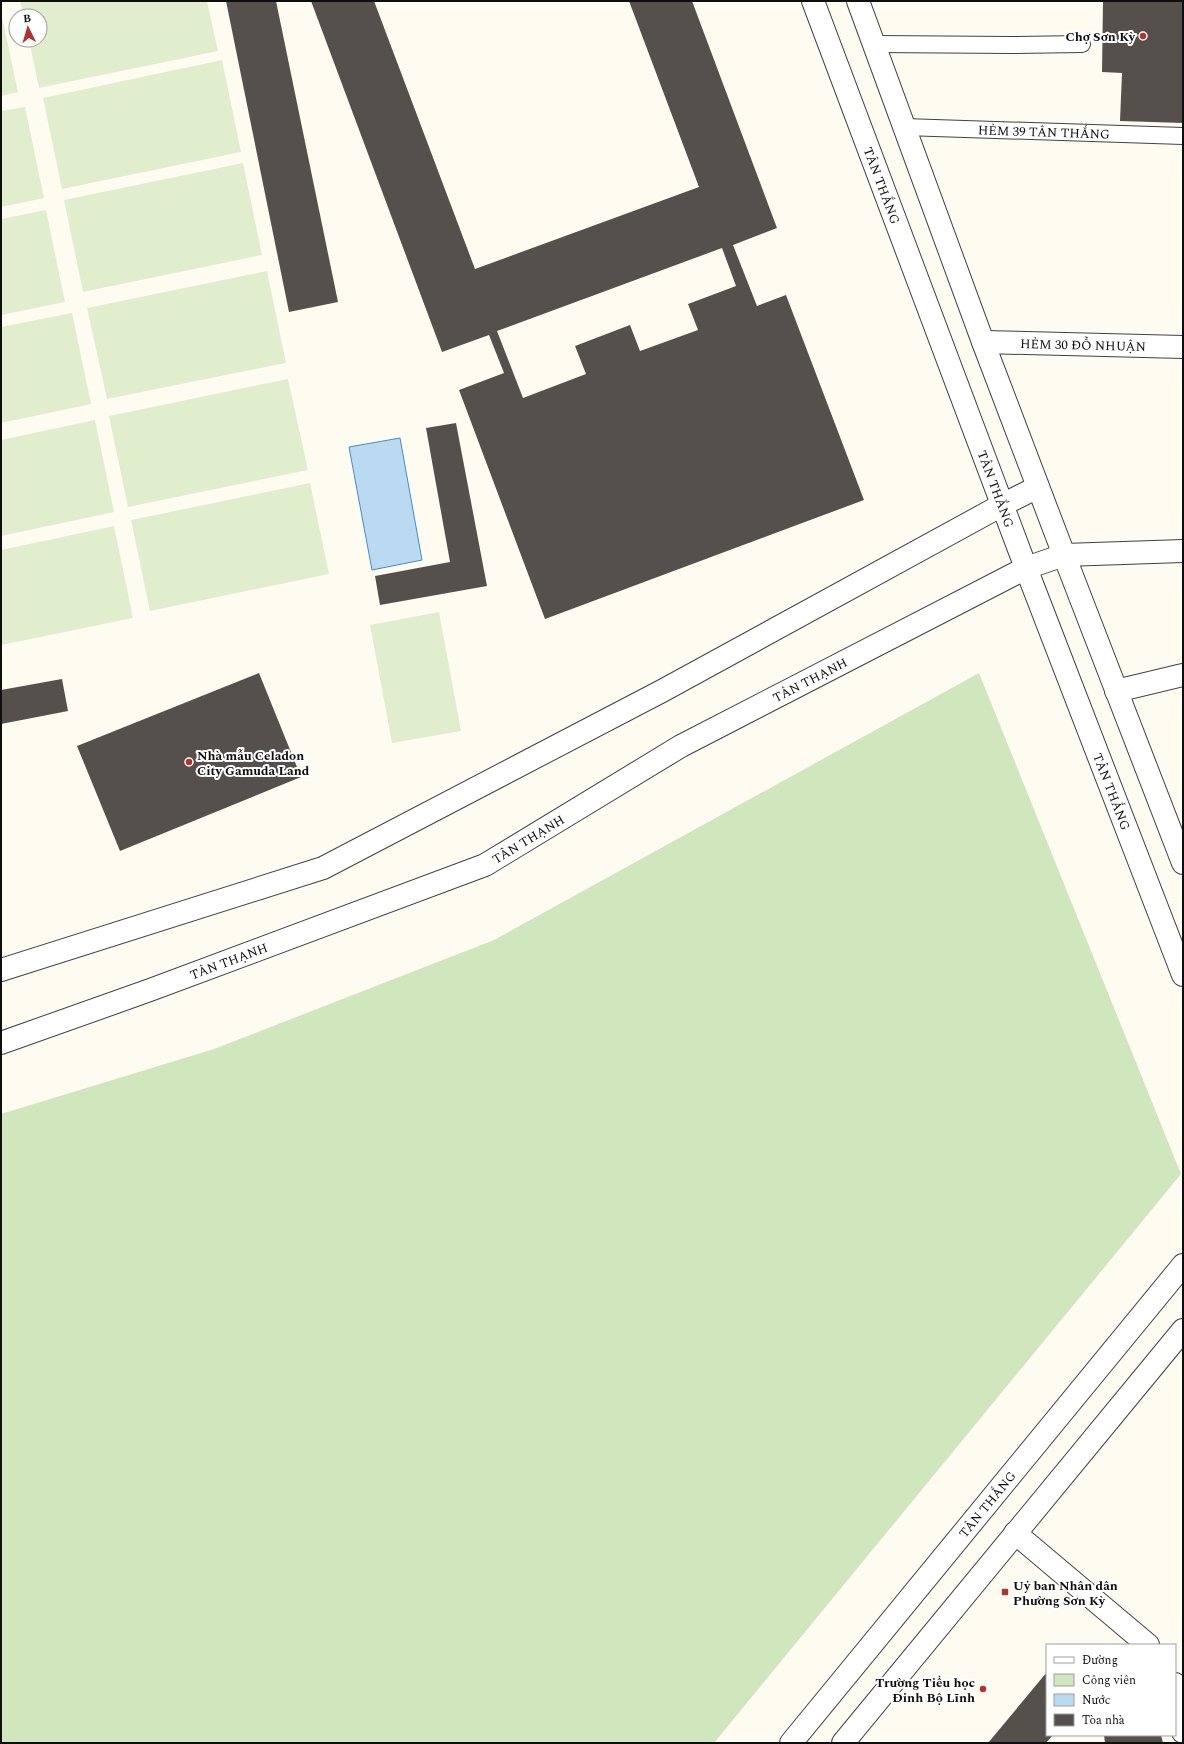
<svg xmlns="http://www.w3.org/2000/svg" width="1184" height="1744" font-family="Spectral,serif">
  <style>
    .green { fill: #d0e6bd }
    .pitch { fill: #e1eece }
    .water { fill: #b9daf1; stroke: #468cc3 }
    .building { fill: #56504c; fill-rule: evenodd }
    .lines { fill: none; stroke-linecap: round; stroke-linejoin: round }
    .service-casing { stroke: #414141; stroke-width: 18 }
    .minor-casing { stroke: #414141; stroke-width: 24 }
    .tertiary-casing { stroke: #414141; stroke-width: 24 }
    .service { stroke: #fff; stroke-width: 16 }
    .minor { stroke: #fff; stroke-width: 22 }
    .tertiary { stroke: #fff; stroke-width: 22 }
    .poi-dot { fill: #b43131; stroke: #fff; stroke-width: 1.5 }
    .labels { text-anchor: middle; stroke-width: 4; stroke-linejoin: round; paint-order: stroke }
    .poi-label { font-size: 13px; font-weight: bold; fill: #0e0e0e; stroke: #fff; text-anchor: end }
    .street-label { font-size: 13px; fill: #0e0e0e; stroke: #fff }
  </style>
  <rect width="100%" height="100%" fill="#fefcf1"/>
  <polygon class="green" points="979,673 1181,1174 714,1743 1,1743 1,1114 214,1049 494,940"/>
  <g class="pitch">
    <polygon points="20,1 207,1 218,51 39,88 29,40 40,40 40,16 24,16"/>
    <polygon points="1,12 18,92 1,96"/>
    <polygon points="222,60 241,152 62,189 43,98"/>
    <polygon points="25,107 44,198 1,207 1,111"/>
    <polygon points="243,163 262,255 83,292 64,200"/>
    <polygon points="46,210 65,302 1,315 1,219"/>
    <polygon points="267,271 286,363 107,399 87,308"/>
    <polygon points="72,313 91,404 1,423 1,327"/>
    <polygon points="288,379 308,470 128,507 109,416"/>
    <polygon points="95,420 114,512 1,536 1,440"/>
    <polygon points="310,483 329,574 150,611 131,520"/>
    <polygon points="114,526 133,618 1,645 1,550"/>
    <polygon points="439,612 461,731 392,743 370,625"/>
  </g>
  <polygon class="water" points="400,438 422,560 372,570 349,447"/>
  <g class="building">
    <polygon points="226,1 276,1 338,302 289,312"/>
    <path d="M311 1H374L475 269 699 187 629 1H692L777 228 733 245 757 306 786 295 864 500 545 619 459 390 504 373 489 335 442 352ZM722 248 736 286 688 304 698 330 640 351 630 325 575 346 586 374 523 398 497 331Z"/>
    <polygon points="1103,1 1183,1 1183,123 1120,121 1122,73 1102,72"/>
    <polygon points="456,423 487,586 380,605 375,576 450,562 426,428"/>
    <polygon points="259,673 301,777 120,851 77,746"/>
    <polygon points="62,679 68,711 1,724 1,690"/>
    <polygon points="1047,1672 1047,1735 1053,1735 1046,1743 988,1743"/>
    <polygon points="1104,1735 1161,1735 1163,1743 1105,1743"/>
  </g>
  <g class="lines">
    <defs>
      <g id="service">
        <polyline points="874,44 1011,45 1082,44"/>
        <path id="s1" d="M904 127 1183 136"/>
      </g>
      <g id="minor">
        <path id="s2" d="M983 342 1183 347"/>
        <polyline points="1064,555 1183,551"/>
        <polyline points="1116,691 1183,675"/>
        <polyline points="1,970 323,868 662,691 1002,505"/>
        <path id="s3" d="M1 1043 150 990 485 865 681 746 1026 568"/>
        <polyline points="1015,1533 1148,1645"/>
        <polyline points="1175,1684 1183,1732"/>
      </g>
      <g id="tertiary">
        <path id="s4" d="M813 1 1026 568 1183 975"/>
        <polyline points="858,1 983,342 1064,555 1183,863"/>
        <polyline points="1002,505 1038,487"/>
        <polyline points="1026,568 1064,555"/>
        <path id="s5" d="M791 1743 1183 1265"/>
        <polyline points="843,1743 1183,1330"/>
      </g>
    </defs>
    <use href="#service" class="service-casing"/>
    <use href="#minor" class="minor-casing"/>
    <use href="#tertiary" class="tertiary-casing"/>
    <use href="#service" class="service"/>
    <use href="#minor" class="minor"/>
    <use href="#tertiary" class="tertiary"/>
  </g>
  <g class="poi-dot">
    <circle cx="1143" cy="36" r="4"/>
    <circle cx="189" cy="762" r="4"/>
    <rect x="1001" y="1588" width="8" height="8" rx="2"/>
    <circle cx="983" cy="1689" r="4"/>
  </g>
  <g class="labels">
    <g class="poi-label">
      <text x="1135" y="41">Chợ Sơn Kỳ</text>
      <text x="197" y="760" text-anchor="start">Nhà mẫu Celadon<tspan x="197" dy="15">City Gamuda Land</tspan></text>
      <text x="1013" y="1590" text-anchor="start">Uỷ ban Nhân dân<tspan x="1013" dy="15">Phường Sơn Kỳ</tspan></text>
      <text x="975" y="1687">Trường Tiểu học<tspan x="975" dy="15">Đinh Bộ Lĩnh</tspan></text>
    </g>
    <g class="street-label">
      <text dy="5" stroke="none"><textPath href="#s1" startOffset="140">HẺM 39 TÂN THẮNG</textPath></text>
      <text dy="5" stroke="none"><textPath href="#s4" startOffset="197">TÂN THẮNG</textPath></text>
      <text dy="5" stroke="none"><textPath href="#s2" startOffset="100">HẺM 30 ĐỖ NHUẬN</textPath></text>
      <text dy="5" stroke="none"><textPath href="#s4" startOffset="521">TÂN THẮNG</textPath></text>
      <text dy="5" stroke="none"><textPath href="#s3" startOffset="890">TÂN THẠNH</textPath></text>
      <text dy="5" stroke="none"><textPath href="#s4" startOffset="845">TÂN THẮNG</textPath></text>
      <text dy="5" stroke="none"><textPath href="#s3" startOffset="566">TÂN THẠNH</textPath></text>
      <text dy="5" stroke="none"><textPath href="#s3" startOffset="242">TÂN THẠNH</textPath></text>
      <text dy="5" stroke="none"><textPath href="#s5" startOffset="309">TÂN THẮNG</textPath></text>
    </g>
  </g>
  <rect width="1184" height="1744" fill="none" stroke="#0e0e0e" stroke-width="4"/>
  <rect x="1046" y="1644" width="130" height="92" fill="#ffffff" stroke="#9f9f9f"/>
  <rect x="1054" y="1657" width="20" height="6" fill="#ffffff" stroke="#9f9f9f"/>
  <text x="1082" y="1664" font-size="12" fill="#0e0e0e">Đường</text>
  <rect x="1054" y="1674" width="20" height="12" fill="#d0e6bd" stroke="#9f9f9f"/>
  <text x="1082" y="1684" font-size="12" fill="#0e0e0e">Công viên</text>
  <rect x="1054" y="1694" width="20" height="12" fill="#b9daf1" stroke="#9f9f9f"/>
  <text x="1082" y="1704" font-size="12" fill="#0e0e0e">Nước</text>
  <rect x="1054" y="1714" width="20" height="12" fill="#56504c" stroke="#9f9f9f"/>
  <text x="1082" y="1724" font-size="12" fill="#0e0e0e">Tòa nhà</text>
  <g transform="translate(28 28) rotate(355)"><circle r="19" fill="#ffffff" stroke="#9f9f9f"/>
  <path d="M0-3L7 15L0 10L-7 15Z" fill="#b43131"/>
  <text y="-6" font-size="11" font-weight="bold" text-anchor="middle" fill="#0e0e0e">B</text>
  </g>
</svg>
